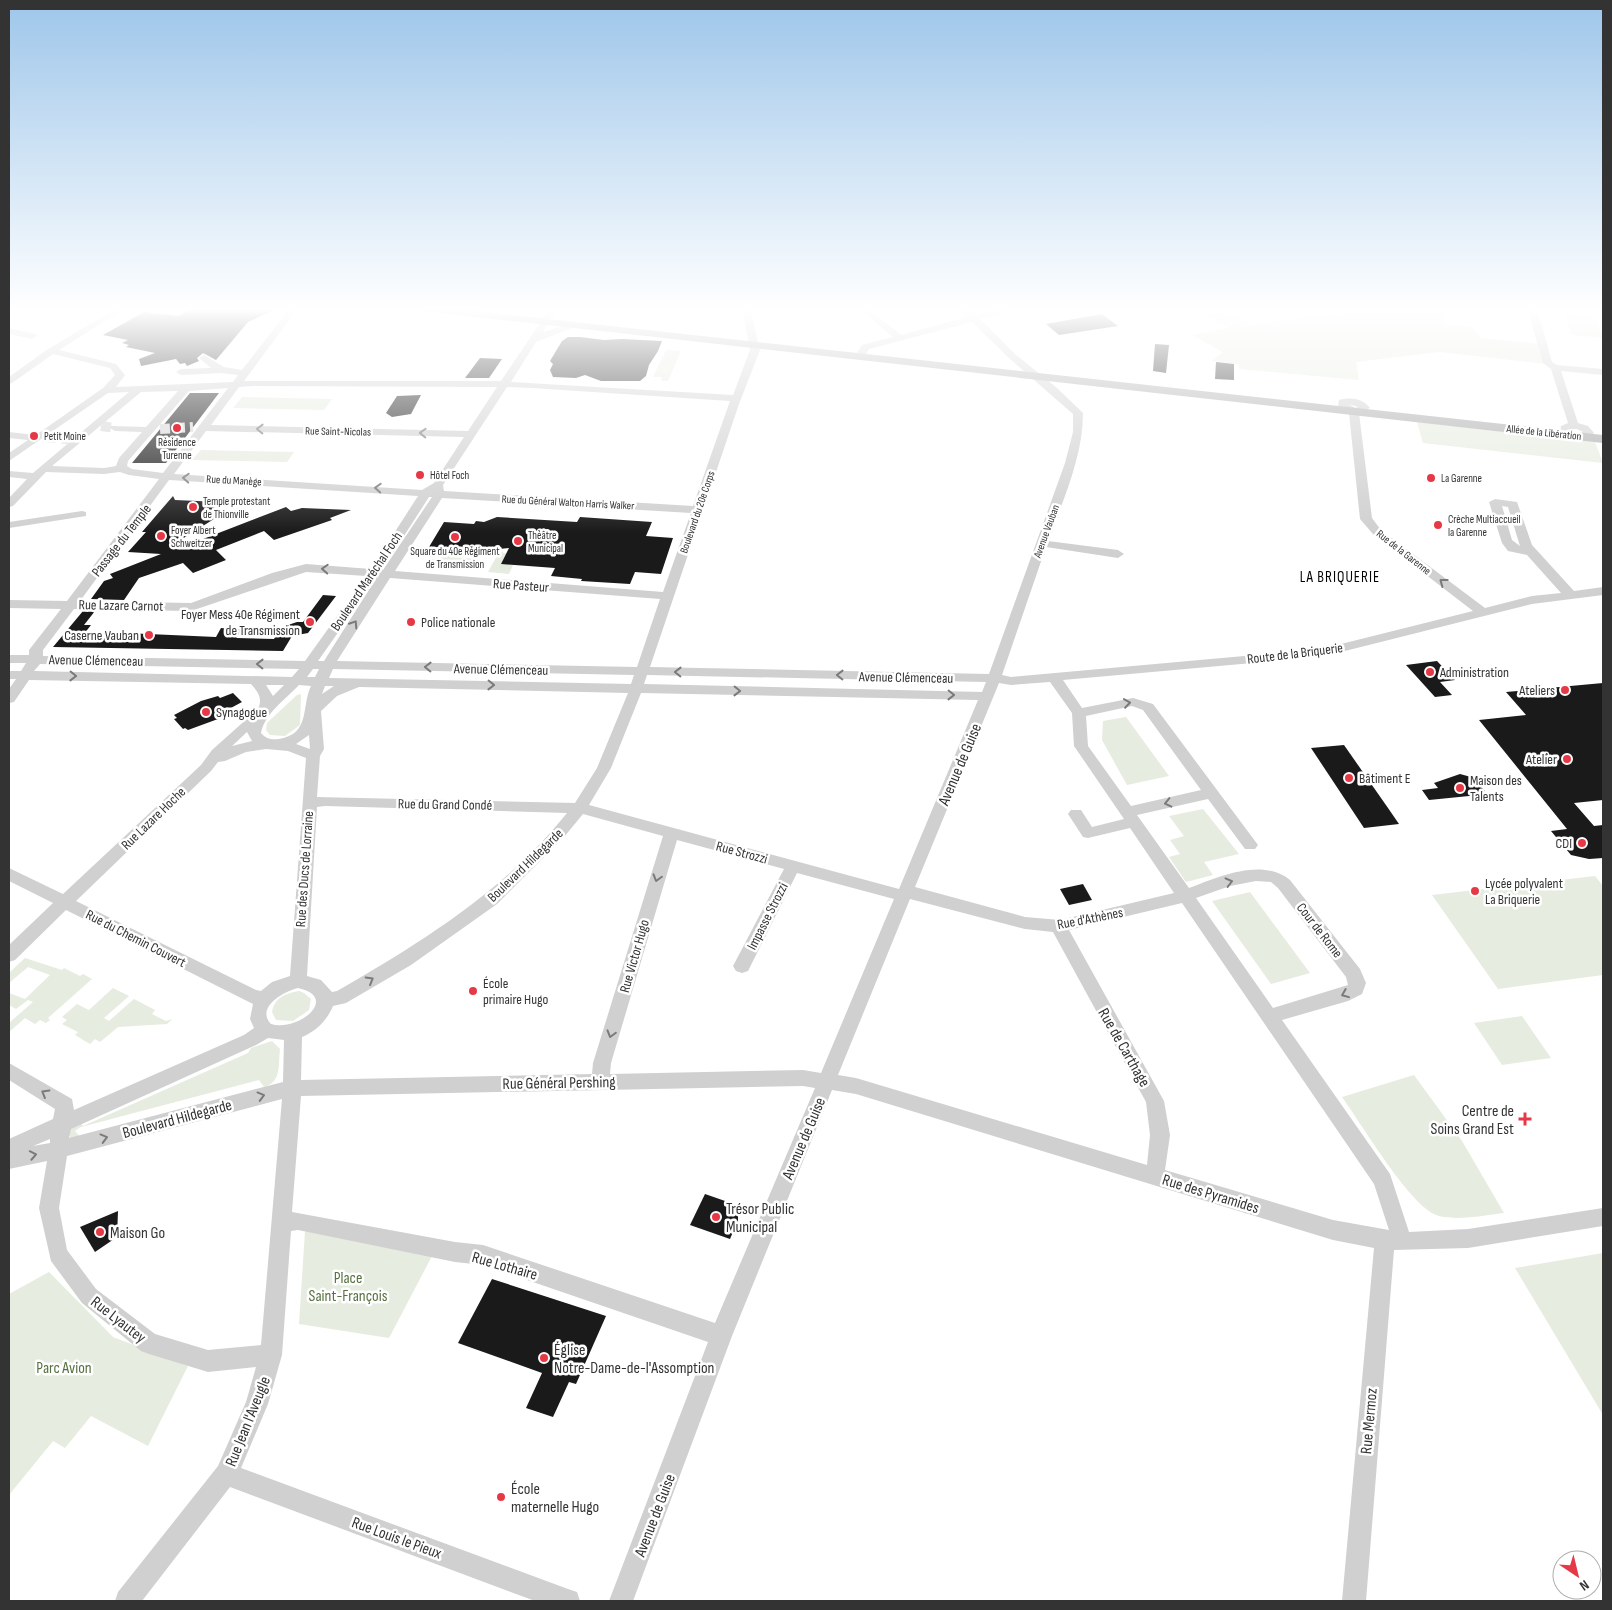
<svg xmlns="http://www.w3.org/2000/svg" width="1612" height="1610" font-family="'Sofia Sans Condensed',sans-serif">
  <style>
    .green { fill: #e6ecdf }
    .building { fill: #1a1a1a }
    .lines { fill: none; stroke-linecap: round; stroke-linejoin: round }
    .minor-tunnel { stroke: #d6d6d6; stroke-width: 10; stroke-dasharray: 10 5; stroke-linecap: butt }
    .minor { fill: #d0d0d0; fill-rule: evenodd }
    .major { fill: #ababab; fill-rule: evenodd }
    .oneway { stroke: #7a7a7a }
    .poi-dot { fill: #e63946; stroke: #fff; stroke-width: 2 }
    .labels { text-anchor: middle; stroke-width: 5; stroke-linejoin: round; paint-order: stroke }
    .far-street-label { font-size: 11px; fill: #333; stroke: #fff }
    .far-poi-label { font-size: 11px; fill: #333; stroke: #fff; text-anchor: start }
    .street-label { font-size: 14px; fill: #333; stroke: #fff }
    .poi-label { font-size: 14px; fill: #333; stroke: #fff; text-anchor: start }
    .neighbourhood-label { font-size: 15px; letter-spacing: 1px; fill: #000; stroke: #fff }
    .near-street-label { font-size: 16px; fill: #333; stroke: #fff }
    .near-poi-label { font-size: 16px; fill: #333; stroke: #fff; text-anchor: start }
    .near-park-label { font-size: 16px; fill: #56703f; stroke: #fff }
  </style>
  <rect width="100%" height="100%" fill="#fff"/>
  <g class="green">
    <polygon points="1190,308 1220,308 1252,325 1370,308 1442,308 1445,324 1473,327 1481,338 1540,344 1547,364 1439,352 1356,362 1359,380 1239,369 1239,364 1212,361 1223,352 1192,335 1229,328"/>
    <polygon points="1564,314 1594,317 1603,338 1572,335"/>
    <polygon points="666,350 681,351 668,381 661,381 662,377 653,377"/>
    <polygon points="242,397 332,399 324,410 233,408"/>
    <polygon points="1417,422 1595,442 1603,463 1423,443"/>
    <polygon points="201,450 294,452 287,462 192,460"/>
    <polygon points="499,552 506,553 501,564 513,565 509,574 488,572"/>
    <polygon points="447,554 450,557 475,559 469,570 427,567 431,560"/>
    <polygon points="301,694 300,725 285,736 270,735 266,730 267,723 297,695"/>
    <polygon points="1126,717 1169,776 1127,785 1102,740 1103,721"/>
    <polygon points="1203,809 1239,854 1204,862 1213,875 1186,882 1169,857 1180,854 1170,840 1184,836 1169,816"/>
    <polygon points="1595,876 1603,886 1603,975 1498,989 1432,895"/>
    <polygon points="1250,892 1310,973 1271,984 1212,901"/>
    <polygon points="25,958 62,970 64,968 80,976 83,974 92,979 48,1018 50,1020 46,1023 40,1020 35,1024 25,1018 9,1032 9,1023 33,1002 28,1000 16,1009 9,1005 9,993 25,999 50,975 28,967 9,983 9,986 9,973"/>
    <polygon points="113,988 129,996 104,1018 109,1021 134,999 155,1010 152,1014 166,1021 172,1019 167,1024 118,1027 100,1042 95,1039 90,1044 75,1035 78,1032 62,1024 67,1020 62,1017 77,1004 89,1010"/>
    <path d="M299 991 304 993 311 999 309 1010 293 1021 276 1020 272 1012C274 998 286 993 299 991Z"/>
    <polygon points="1522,1016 1551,1058 1502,1065 1474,1023"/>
    <path d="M272 1041 280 1049C278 1065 282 1082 264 1087L259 1080 81 1127 75 1131 80 1137 70 1138 68 1130 81 1123 83 1126 248 1053 251 1048Z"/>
    <path d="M1414 1075 1462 1141 1504 1213C1486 1215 1448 1223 1432 1213 1405 1197 1362 1125 1342 1097Z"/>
    <polygon points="305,1231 432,1256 389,1338 299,1324"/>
    <polygon points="1603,1253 1603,1415 1515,1268"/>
    <polygon points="49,1272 113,1337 188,1366 148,1446 91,1416 65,1448 53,1441 9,1495 9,1294"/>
  </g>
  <g class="building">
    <polygon points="192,308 279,308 248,322 216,360 203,353 197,358 199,361 187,366 185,363 180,364 176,359 141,366 139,359 155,353 126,347 129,345 122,343 128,340 103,335 144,312 179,316"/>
    <polygon points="1102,314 1118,326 1059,335 1046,324"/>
    <polygon points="580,337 604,340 622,339 662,341 658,351 649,365 646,376 640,381 601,381 585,375 576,378 553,377 550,370 553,364 550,361 562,341 568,337"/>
    <polygon points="1155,344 1169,345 1166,373 1153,371"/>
    <polygon points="480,358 502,359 489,378 465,378"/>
    <polygon points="1216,362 1234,364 1234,380 1215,379"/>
    <polygon points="190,393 219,393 166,463 132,463"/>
    <polygon points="421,395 411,414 392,417 386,413 397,396"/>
    <polygon points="173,496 175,500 220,502 210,512 222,514 182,539 185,546 286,507 291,511 302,508 351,510 330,518 332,520 274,540 264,531 216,550 226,560 193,573 183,563 139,578 124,600 91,599 104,581 113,578 110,574 161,554 128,552 146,532 142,532"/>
    <polygon points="497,517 577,522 580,517 652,522 646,536 673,538 661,574 635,572 630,584 581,581 582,579 551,576 555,568 501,564 509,548 479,551 459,550 460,548 429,547 444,522 474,524 476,521 484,522"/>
    <polygon points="323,595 336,596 308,633 292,636 283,651 53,647 83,611 95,611 84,625 91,625 84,634 125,635 126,633 216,637 221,628 231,629 242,629 236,638 274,639 279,630 285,630 288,625 297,622 303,622"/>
    <polygon points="1437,661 1455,680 1440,682 1452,695 1435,697 1406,665"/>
    <polygon points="1603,683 1603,800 1574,803 1594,826 1603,825 1603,858 1589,859 1571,855 1551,831 1567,829 1479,720 1526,715 1506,692"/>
    <polygon points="233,693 242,702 229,709 232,711 218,719 188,730 185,728 183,729 174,719 177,718 174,715 201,701 218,696 220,698"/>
    <polygon points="1344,745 1388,808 1399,824 1364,828 1311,748"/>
    <polygon points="1460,774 1471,777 1485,791 1477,792 1479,795 1429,800 1422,790 1438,788 1434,783"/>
    <polygon points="1083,884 1092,900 1069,905 1060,889"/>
    <polygon points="705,1194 728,1202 738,1212 738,1220 730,1239 690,1225"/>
    <polygon points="118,1211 117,1237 95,1252 80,1227"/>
    <polygon points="492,1279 606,1316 576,1384 569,1382 553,1417 526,1408 542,1373 458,1343"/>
  </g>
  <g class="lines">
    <g class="minor-tunnel">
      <polyline points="101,426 115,428"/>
      <polyline points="160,429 193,427"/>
      <polyline points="47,437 68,439"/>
    </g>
    <g class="minor">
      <path d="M117 308H126L59 350 116 364 125 375 116 387 233 382 238 375 221 373 181 375 176 372 181 369 211 368 199 358 204 355 224 367 242 370 290 308H298L244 381H501L550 308H558L543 332 575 322 580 325 536 342 511 382 733 395 750 350 742 308H750L760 350 739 404 650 667 989 674 1065 463 1073 432V414L1009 358 972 322 869 349 863 358H857L855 356 862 345 893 337 858 308H867L901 335 967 317 959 308H968L975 315 1005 308H1017L1016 310 980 319 1015 354 1057 388 1083 413C1083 457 1063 500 1048 541L1118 550 1124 554 1118 558 1046 547 1002 675 1011 677 1321 649 1473 611 1373 534 1360 519 1349 413 1338 407 1339 400C1351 397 1362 398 1370 408L1359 413 1372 518 1381 530 1485 608 1532 596 1561 593 1527 555 1508 551 1502 543 1489 502 1495 499 1517 502 1532 545 1574 591 1603 587V595L1532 604 1321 657 1063 680 1082 708 1133 698 1153 704 1255 841 1258 845 1255 849H1245L1208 799 1137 815 1189 888C1218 877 1262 857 1290 880L1360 969 1366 983 1362 994 1348 1001 1282 1020 1390 1174 1409 1232 1468 1229 1603 1208V1226L1468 1248 1394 1250 1366 1601H1342L1374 1248 1333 1240 856 1094 832 1090 732 1336 633 1601H609L708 1342 483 1265 455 1262 298 1230 291 1231 282 1355 268 1404 241 1468 568 1589 577 1592 580 1601H535L230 1487 142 1601H115L118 1592 218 1466 246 1402 256 1367 208 1372 149 1354 141 1351 82 1303 51 1261 39 1208 47 1161 9 1169V1139L53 1119 55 1109 9 1080V1063L72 1099 74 1110 244 1035 254 1028 250 1019 253 1004 66 910 15 960 9 962V945L53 903 9 881V868L63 894 201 765 212 750 258 709C263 698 258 692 251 684L29 680 14 702 9 703V689L16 679H9V671H21L26 663H9V655H29V650L61 609 9 608V600L67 601 159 479 129 475 120 472 104 474 46 472 13 506 9 507V498L27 479 9 477V471L33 473 129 392 108 393 9 461V453L28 440 9 438V432L36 435 103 388 115 375 110 368 53 354 12 383 9 384V377L48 349ZM253 386 497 387 468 431 211 425 239 387ZM507 387 532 388 730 401 693 506 444 491 443 485ZM228 388 163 473 132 469 127 466 128 461 189 391ZM178 391 146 427 111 426 110 428 115 431 142 432 119 458 116 466 104 468 52 466 141 392ZM1349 404 1358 407 1355 408ZM206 431 464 437 434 483 422 490 174 474ZM169 480 418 496 371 569 306 564 272 573 191 603 80 601ZM429 497H432L383 570H382ZM442 498 691 513 663 592 395 571ZM1502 506 1508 507 1520 546 1512 540ZM306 572 366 576 305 661 43 656V650L74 609 191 611ZM377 577 324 661H318ZM390 578 660 599 637 667 337 661ZM40 664 299 669 292 677 34 671ZM313 669H319L315 677H307ZM333 669 634 675 631 684 329 678ZM647 675 986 682 982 692 644 684ZM1050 682 1072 713 1074 746 1124 819 1092 827 1081 810H1071L1068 814 1083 837 1088 838 1130 828 1174 893 1060 920 1025 917 915 887 999 683 1011 685ZM266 685H284L273 696ZM299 685 311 686C301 706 311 734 279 739 272 740 266 739 261 733 265 713 285 700 299 685ZM325 686H334L322 694ZM359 687 628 693 597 768 575 803 317 797 320 756 324 749 321 711 337 696ZM641 693 978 700 899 889 589 805 611 768ZM1132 706 1143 710 1201 790 1131 806 1088 746 1086 716ZM247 732 252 741 232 746ZM309 735 310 749 296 744ZM266 749 288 751 306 758 290 976 272 982 261 991 256 990 76 901 211 771 218 762 225 761 246 752ZM325 806 567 813C504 891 422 942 337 991L332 992 321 980 307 976 317 807ZM583 814 663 836 593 1063 592 1074 301 1080 302 1037C317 1031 327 1020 333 1006L346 1003 411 965 497 904 564 837ZM677 840 784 869 733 966 736 971 742 973 748 971 797 873 894 899 821 1073 803 1070 610 1074 611 1063ZM1256 881 1271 882 1278 888 1346 977 1348 985 1273 1008 1196 898 1230 886ZM910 899 1025 929 1053 932 1146 1102 1150 1135 1147 1165 856 1078 838 1075ZM1182 903 1374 1184 1389 1230 1333 1220 1165 1170 1170 1135 1164 1101 1069 930ZM298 988C340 997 299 1032 271 1024 255 1007 285 991 298 988ZM268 1038 284 1040 283 1082 69 1138 71 1129 256 1045ZM803 1086 815 1088 715 1323 483 1245 455 1242 292 1212 301 1096ZM282 1099 261 1345 208 1350 155 1334 96 1289 67 1250 59 1208 67 1156ZM50 1139V1143L33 1146Z"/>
      <path d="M1529 308H1537L1552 362 1557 365 1603 369V375L1561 371 1578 423 1588 426 1594 433C1585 442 1569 440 1560 431L1561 426 1568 423 1551 369 1543 363 1528 311ZM1570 429H1577L1583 432 1579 434Z"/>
      <polygon points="9,328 35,334 37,336 32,339 9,334"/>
      <polygon points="82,511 86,512 86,516 9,528 9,522"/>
    </g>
    <polygon class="major" points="417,308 447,308 1603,435 1603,443 422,311"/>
  </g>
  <defs><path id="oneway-chevron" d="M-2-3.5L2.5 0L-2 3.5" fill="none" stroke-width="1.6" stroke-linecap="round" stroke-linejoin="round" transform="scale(1.25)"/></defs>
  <g class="oneway">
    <use href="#oneway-chevron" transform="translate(260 429) rotate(-179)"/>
    <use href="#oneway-chevron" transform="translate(423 433) rotate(-178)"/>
    <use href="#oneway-chevron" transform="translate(186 478) rotate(-177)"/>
    <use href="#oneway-chevron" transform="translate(378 488) rotate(-177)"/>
    <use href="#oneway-chevron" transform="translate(325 569) rotate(-177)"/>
    <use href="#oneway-chevron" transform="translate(1443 582) rotate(-143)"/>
    <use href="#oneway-chevron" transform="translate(354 624) rotate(-57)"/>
    <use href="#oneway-chevron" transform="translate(260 664) rotate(-179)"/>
    <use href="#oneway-chevron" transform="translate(428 667) rotate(-179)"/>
    <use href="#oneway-chevron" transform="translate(678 672) rotate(-179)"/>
    <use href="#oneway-chevron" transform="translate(840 675) rotate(-179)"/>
    <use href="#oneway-chevron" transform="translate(73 676) rotate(1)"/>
    <use href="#oneway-chevron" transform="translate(491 685) rotate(1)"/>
    <use href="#oneway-chevron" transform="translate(737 691) rotate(1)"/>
    <use href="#oneway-chevron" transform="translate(951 695) rotate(1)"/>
    <use href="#oneway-chevron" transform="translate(1127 703) rotate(-8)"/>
    <use href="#oneway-chevron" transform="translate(1168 803) rotate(167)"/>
    <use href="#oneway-chevron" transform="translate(657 878) rotate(106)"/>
    <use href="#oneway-chevron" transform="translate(1229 882) rotate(-14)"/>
    <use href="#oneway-chevron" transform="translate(370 980) rotate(-30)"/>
    <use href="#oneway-chevron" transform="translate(1345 994) rotate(158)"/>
    <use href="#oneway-chevron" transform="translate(611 1034) rotate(106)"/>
    <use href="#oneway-chevron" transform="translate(45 1093) rotate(-149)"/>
    <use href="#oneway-chevron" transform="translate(261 1096) rotate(-15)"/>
    <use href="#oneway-chevron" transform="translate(104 1138) rotate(-15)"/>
    <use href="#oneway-chevron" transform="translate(33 1155) rotate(-11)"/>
  </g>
  <linearGradient id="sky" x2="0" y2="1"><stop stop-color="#9ec6ea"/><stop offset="0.58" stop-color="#fff"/><stop offset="1" stop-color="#fff" stop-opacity="0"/></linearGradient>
  <rect width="1612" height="533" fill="url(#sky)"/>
  <g class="poi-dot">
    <circle cx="177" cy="428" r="5"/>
    <circle cx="34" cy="436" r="5"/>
    <circle cx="420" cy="475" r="5"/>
    <circle cx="1431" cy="478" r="5"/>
    <circle cx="193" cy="507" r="5"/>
    <circle cx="1438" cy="525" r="5"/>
    <circle cx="161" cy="536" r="5"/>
    <circle cx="455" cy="537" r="5"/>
    <circle cx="518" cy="541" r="5"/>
    <circle cx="310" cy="622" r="5"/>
    <circle cx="411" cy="622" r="5"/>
    <circle cx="149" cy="635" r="5"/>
    <circle cx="1430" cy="672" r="5"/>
    <circle cx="1565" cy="690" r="5"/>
    <circle cx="206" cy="712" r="5"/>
    <circle cx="1567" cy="759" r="5"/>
    <circle cx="1349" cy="778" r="5"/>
    <circle cx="1460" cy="788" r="5"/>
    <circle cx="1582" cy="843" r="5"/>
    <circle cx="1475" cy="891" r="5"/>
    <circle cx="473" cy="991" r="5"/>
    <path d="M1522.5 1111.5h5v5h5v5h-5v5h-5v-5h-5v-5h5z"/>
    <circle cx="716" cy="1217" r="5"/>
    <circle cx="100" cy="1232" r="5"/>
    <circle cx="544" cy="1358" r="5"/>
    <circle cx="501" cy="1497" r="5"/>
  </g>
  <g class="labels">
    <g class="far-street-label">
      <text transform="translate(338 431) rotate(1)" y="4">Rue Saint-Nicolas</text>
      <text transform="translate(1544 432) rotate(6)" y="4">Allée de la Libération</text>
      <text transform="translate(234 480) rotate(3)" y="4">Rue du Manège</text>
      <text transform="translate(568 502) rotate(3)" y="4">Rue du Général Walton Harris Walker</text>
      <text transform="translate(697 512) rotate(-71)" y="4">Boulevard du 20e Corps</text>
      <text transform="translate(1046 531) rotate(-70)" y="4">Avenue Vauban</text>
      <text transform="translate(1404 552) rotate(38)" y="4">Rue de la Garenne</text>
    </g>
    <g class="far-poi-label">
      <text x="44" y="440">Petit Moine</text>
      <text x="177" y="446" text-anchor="middle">Résidence<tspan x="177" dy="13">Turenne</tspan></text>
      <text x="430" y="479">Hôtel Foch</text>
      <text x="1441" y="482">La Garenne</text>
      <text x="203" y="505">Temple protestant<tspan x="203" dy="13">de Thionville</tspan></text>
      <text x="1448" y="523">Crèche Multiaccueil<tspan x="1448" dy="13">la Garenne</tspan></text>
      <text x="171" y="534">Foyer Albert<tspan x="171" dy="13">Schweitzer</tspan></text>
      <text x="528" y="539">Théâtre<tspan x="528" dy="13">Municipal</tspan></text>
      <text x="455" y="555" text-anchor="middle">Square du 40e Régiment<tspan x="455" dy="13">de Transmission</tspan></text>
    </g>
    <g class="street-label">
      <text transform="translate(121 540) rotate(-52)" y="5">Passage du Temple</text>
      <text transform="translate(366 581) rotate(-56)" y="5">Boulevard Maréchal Foch</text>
      <text transform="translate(521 585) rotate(4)" y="5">Rue Pasteur</text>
      <text transform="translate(121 605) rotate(1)" y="5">Rue Lazare Carnot</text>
      <text transform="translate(1295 653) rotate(-7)" y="5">Route de la Briquerie</text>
      <text transform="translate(96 660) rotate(1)" y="5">Avenue Clémenceau</text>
      <text transform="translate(501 669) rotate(1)" y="5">Avenue Clémenceau</text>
      <text transform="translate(906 677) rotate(1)" y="5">Avenue Clémenceau</text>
      <text transform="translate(445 804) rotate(1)" y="5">Rue du Grand Condé</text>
      <text transform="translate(153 818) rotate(-44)" y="5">Rue Lazare Hoche</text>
      <text transform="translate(742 852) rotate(15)" y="5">Rue Strozzi</text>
      <text transform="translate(525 865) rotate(-44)" y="5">Boulevard Hildegarde</text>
      <text transform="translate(304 869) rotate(-86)" y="5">Rue des Ducs de Lorraine</text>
      <text transform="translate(767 916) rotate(-63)" y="5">Impasse Strozzi</text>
      <text transform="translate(1090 918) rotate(-11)" y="5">Rue d'Athènes</text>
      <text transform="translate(1320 930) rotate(52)" y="5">Cour de Rome</text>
      <text transform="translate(136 938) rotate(27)" y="5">Rue du Chemin Couvert</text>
      <text transform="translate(634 956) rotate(-74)" y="5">Rue Victor Hugo</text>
    </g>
    <g class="poi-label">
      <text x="300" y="619" text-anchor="end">Foyer Mess 40e Régiment<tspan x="300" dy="16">de Transmission</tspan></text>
      <text x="421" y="627">Police nationale</text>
      <text x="139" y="640" text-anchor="end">Caserne Vauban</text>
      <text x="1440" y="677">Administration</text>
      <text x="1555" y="695" text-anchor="end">Ateliers</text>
      <text x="216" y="717">Synagogue</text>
      <text x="1557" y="764" text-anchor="end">Atelier</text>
      <text x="1359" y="783">Bâtiment E</text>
      <text x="1470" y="785">Maison des<tspan x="1470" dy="16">Talents</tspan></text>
      <text x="1572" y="848" text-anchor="end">CDI</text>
      <text x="1485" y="888">Lycée polyvalent<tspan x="1485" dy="16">La Briquerie</tspan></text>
      <text x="483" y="988">École<tspan x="483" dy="16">primaire Hugo</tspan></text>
    </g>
    <g class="neighbourhood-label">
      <text x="1340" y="582">LA BRIQUERIE</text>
    </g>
    <g class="near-street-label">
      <text transform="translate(959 764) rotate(-67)" y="6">Avenue de Guise</text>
      <text transform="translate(1125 1047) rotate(60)" y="6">Rue de Carthage</text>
      <text transform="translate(559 1082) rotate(-1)" y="6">Rue Général Pershing</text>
      <text transform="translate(177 1118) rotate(-15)" y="6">Boulevard Hildegarde</text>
      <text transform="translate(803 1138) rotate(-67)" y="6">Avenue de Guise</text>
      <text transform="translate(1211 1193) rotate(17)" y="6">Rue des Pyramides</text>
      <text transform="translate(505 1265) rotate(16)" y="6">Rue Lothaire</text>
      <text transform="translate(119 1319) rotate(38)" y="6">Rue Lyautey</text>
      <text transform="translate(247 1421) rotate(-68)" y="6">Rue Jean l'Aveugle</text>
      <text transform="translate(1368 1421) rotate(-85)" y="6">Rue Mermoz</text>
      <text transform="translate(654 1515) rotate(-69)" y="6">Avenue de Guise</text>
      <text transform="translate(397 1537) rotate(20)" y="6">Rue Louis le Pieux</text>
    </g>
    <g class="near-poi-label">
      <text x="1514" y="1116" text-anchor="end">Centre de<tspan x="1514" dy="18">Soins Grand Est</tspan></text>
      <text x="726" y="1214">Trésor Public<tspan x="726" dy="18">Municipal</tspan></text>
      <text x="110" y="1238">Maison Go</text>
      <text x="554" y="1355">Église<tspan x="554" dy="18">Notre-Dame-de-l'Assomption</tspan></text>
      <text x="511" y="1494">École<tspan x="511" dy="18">maternelle Hugo</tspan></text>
    </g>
    <g class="near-park-label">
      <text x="348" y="1283">Place<tspan x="348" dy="18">Saint-François</tspan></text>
      <text x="64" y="1373">Parc Avion</text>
    </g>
  </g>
  <rect width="1612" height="1610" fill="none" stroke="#333333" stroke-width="20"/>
  <g transform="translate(1577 1575) rotate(145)"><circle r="24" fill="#ffffff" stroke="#adadad"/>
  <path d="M0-4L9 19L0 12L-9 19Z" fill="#e63946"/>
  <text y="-8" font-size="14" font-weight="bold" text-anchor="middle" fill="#333333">N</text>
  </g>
</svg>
